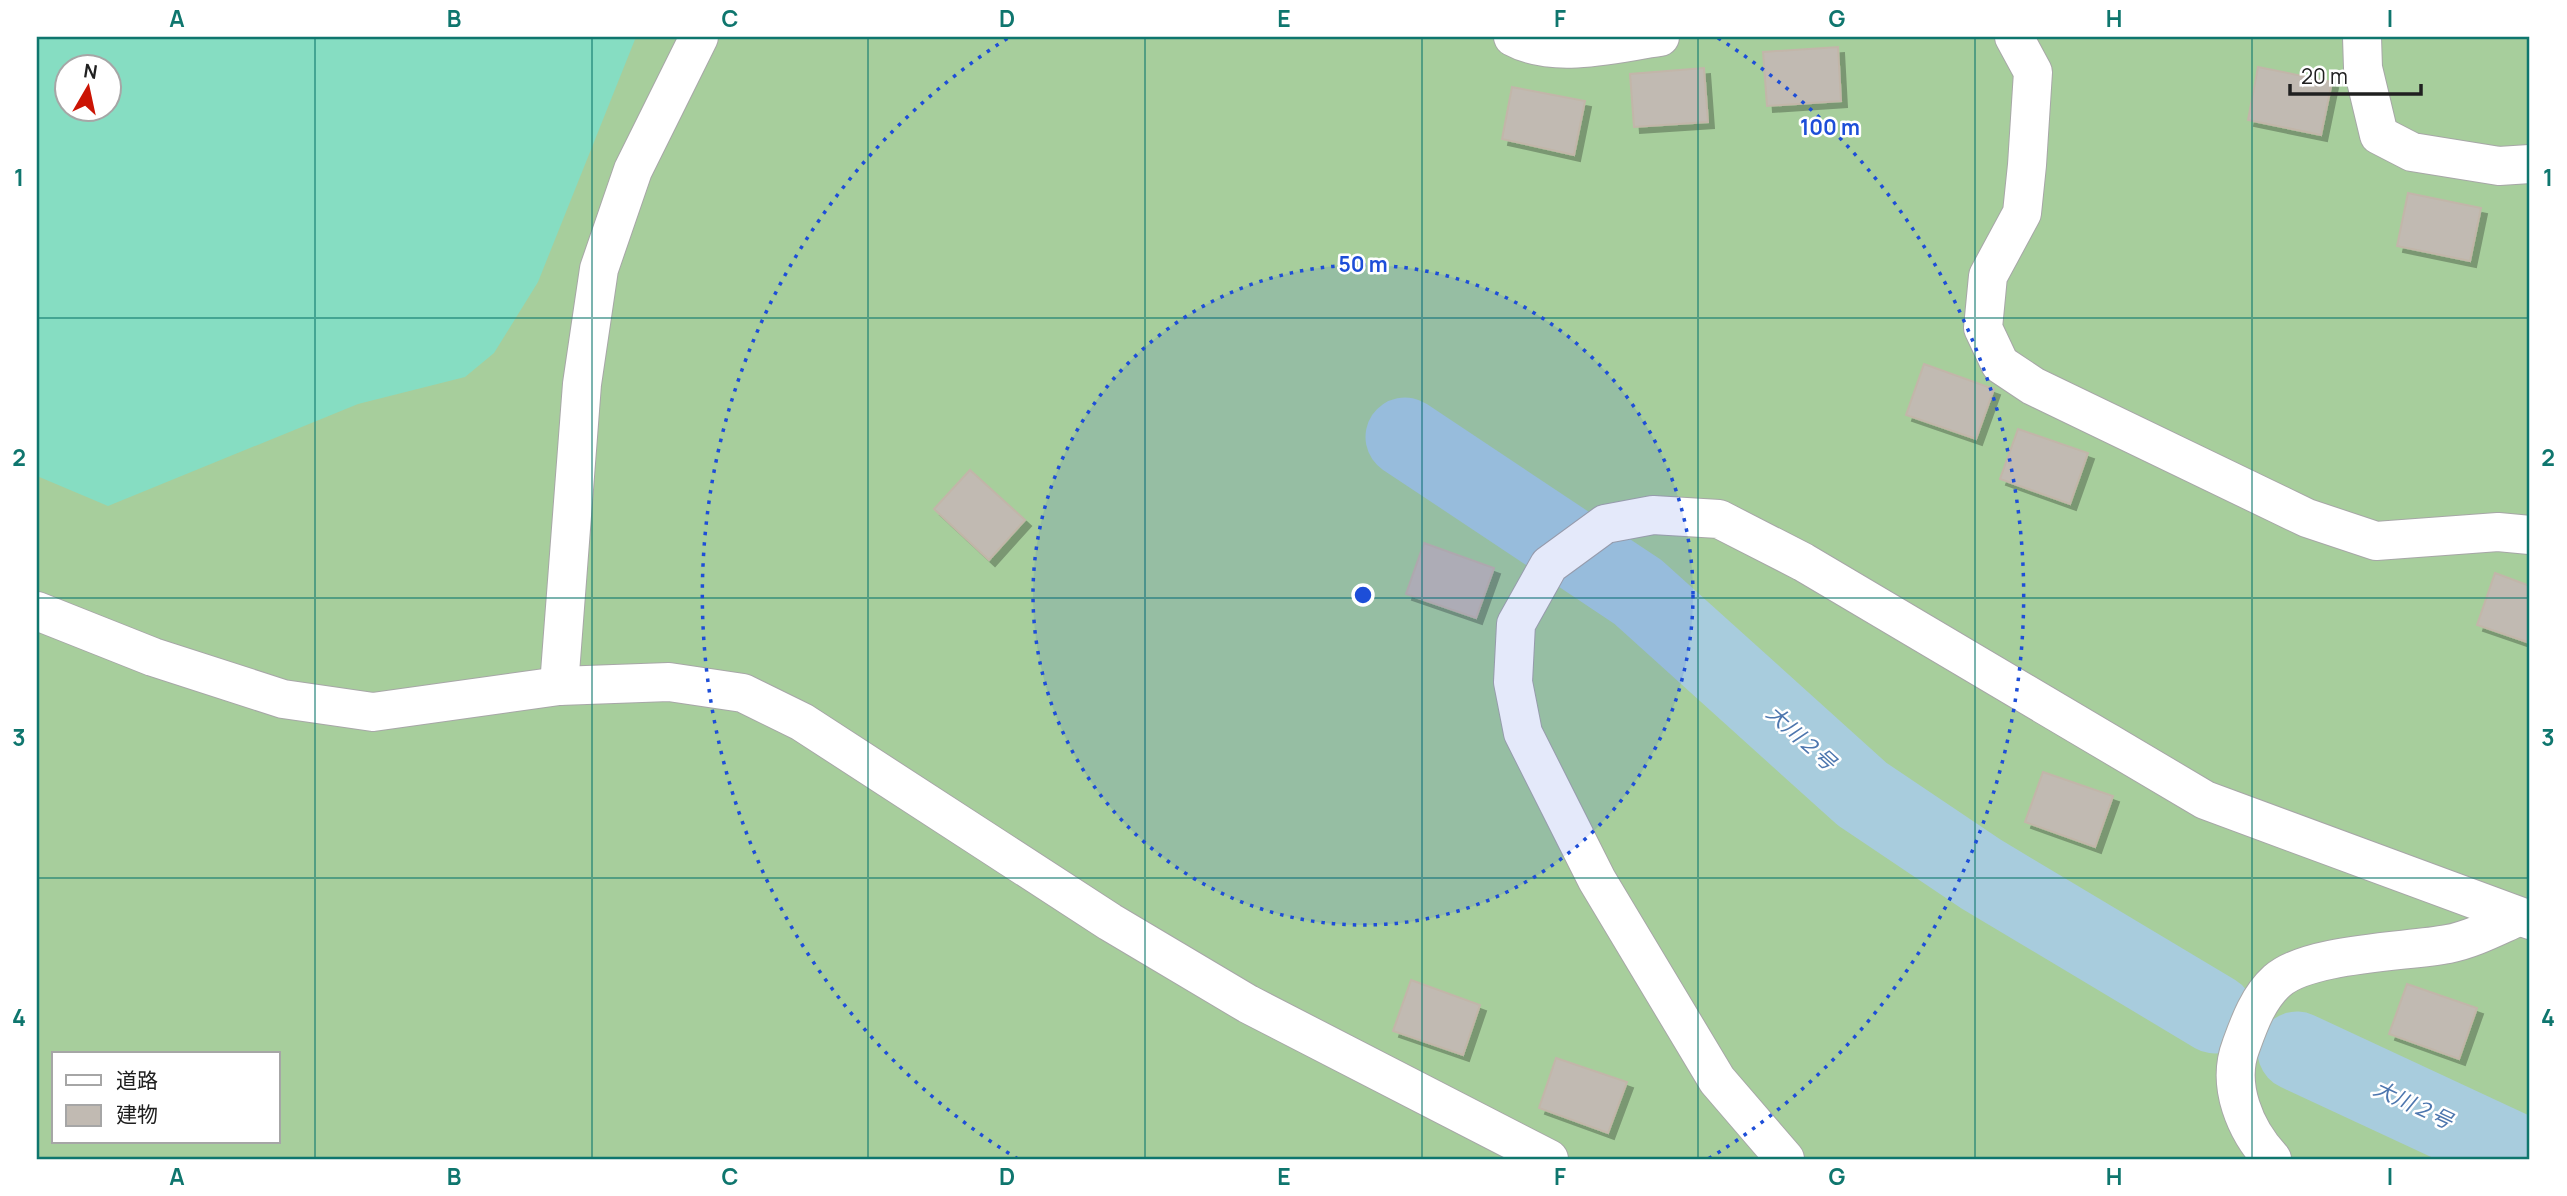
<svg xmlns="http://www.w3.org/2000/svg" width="2567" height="1196" font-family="Manrope,'Noto Sans JP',sans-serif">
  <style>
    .forest { fill: #a7ce9c; fill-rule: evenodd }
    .pitch { fill: #86ddc2; fill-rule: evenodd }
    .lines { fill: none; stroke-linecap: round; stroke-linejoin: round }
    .river { stroke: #a8ccdd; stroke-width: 79 }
    .building { fill: #c1bab2; stroke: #c2b6a9; stroke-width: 2; filter: url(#shadow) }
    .street-casing { stroke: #a7a7a7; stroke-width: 40 }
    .street { stroke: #fff; stroke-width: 38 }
    .grid { fill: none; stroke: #0f766e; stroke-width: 2; stroke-opacity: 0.55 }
    .ring { fill: none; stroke: #1d4ed8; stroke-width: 3.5; stroke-dasharray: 3.5 7 }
    .labels { text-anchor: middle; stroke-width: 5; stroke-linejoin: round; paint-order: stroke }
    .water-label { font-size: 21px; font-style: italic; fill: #4d76ae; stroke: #fff }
    .centre { fill: #1d4ed8; stroke: #fff; stroke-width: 3.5 }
    .ring-label { font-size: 21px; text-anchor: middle; font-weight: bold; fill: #1d4ed8; stroke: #fff; stroke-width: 5; stroke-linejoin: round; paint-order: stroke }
    .neatline { fill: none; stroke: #0f766e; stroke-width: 2.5 }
    .grid-label { font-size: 23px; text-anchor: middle; font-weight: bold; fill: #0f766e }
  </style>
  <defs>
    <filter id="shadow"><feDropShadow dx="6" dy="6" stdDeviation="0" flood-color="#0004"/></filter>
  </defs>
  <rect width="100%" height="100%" fill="#f0eee6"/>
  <path class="forest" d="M37 37H2530V1159H37ZM66 66H108V108H66ZM54 1054H278V1142H54Z"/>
  <path class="pitch" d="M37 37H636L538 282 494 353 465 377 358 404 108 506 37 476ZM66 66H108V108H66Z"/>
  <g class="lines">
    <g class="river">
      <polyline points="1405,437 1638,592 1862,794 1981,874 2215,1014"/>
      <polyline points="2297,1051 2529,1159"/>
    </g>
  </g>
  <g class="building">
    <polygon points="1838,47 1841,101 1767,106 1763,52"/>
    <polygon points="2258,67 2332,82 2321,135 2248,120"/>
    <polygon points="1704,68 1708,122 1634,127 1630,74"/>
    <polygon points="1512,87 1585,101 1574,155 1502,139"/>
    <polygon points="2408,193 2481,208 2470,261 2397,246"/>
    <polygon points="1924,364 1994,389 1976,439 1906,415"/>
    <polygon points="2018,429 2088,453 2070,504 2000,479"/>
    <polygon points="970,470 1025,520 989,560 934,509"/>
    <polygon points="1424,543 1494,568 1476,618 1406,594"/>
    <polygon points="2495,573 2530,586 2530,643 2477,625"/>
    <polygon points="2043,772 2113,796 2095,847 2025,822"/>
    <polygon points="1411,980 1480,1005 1463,1055 1393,1031"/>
    <polygon points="2407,984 2477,1008 2459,1059 2389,1034"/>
    <polygon points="1556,1058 1627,1082 1608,1133 1539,1108"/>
  </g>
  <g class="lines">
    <defs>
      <g id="street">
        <path d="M1513 37C1555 60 1615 43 1660 37"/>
        <polyline points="2014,37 2033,72 2027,165 2022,213 1988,276 1983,328 2000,364 2033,386 2307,518 2376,541 2498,532 2530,535"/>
        <polyline points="2362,37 2363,68 2379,135 2412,152 2499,166 2530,164"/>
        <polyline points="37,611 153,657 283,699 373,712 559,686 669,682 743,693 802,722 1110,922 1248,1004 1549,1159"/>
        <polyline points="559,686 582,384 599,269 633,170 699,37"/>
        <polyline points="1785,1159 1717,1080 1597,880 1523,733 1513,682 1516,624 1549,565 1605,524 1653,515 1719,519 1803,562 2205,800 2530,920"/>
        <path d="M2272 1159C2245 1130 2226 1085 2241 1046 2249 1024 2258 998 2277 981 2308 953 2405 952 2448 944 2473 939 2495 927 2518 917"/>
      </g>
    </defs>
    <use href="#street" class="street-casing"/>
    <use href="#street" class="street"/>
  </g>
  <path class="grid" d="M315 37V1159M592 37V1159M868 37V1159M1145 37V1159M1422 37V1159M1698 37V1159M1975 37V1159M2252 37V1159M37 318H2530M37 598H2530M37 878H2530"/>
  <circle cx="1363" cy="595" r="330" fill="#1d4ed8" fill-opacity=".12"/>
  <g class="ring">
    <circle cx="1363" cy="595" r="330"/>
    <path d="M1018 1159A661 661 0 0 1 1008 38M1718 38A661 661 0 0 1 1708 1159"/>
  </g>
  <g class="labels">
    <g class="water-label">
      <text transform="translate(1801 738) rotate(42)" y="7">大川２号</text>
      <text transform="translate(2413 1105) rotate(25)" y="7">大川２号</text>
    </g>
  </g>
  <circle cx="1363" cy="595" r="10" class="centre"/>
  <g class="ring-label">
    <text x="1830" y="135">100 m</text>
    <text x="1363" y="272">50 m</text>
  </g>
  <rect width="2567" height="1196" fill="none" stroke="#ffffff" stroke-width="77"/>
  <rect x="52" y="1052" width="228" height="91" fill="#ffffff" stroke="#a6a6a6" stroke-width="2"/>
  <rect x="66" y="1075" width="35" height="10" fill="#ffffff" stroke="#a6a6a6" stroke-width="2"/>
  <text x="116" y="1088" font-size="21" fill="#202020">道路</text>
  <rect x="66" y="1105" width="35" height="21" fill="#c1bab2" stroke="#a6a6a6" stroke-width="2"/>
  <text x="116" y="1122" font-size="21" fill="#202020">建物</text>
  <g transform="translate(88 88) rotate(9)"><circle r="33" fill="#ffffff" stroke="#a6a6a6" stroke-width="2"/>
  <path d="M0-5L12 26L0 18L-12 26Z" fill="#cb1404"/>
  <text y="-10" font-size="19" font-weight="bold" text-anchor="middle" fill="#202020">N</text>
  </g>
  <path d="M2290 84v10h131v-10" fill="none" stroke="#202020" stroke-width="3.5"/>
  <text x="2301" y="84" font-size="21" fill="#202020" stroke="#ffffff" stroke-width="5" paint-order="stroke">20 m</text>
  <rect x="38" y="38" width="2490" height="1120" class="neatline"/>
  <g class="grid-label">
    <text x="177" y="27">A</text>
    <text x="454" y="27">B</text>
    <text x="730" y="27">C</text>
    <text x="1007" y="27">D</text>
    <text x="1284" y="27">E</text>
    <text x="1560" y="27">F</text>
    <text x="1837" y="27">G</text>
    <text x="2114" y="27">H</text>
    <text x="2390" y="27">I</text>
    <text x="19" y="186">1</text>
    <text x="2548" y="186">1</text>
    <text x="19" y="466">2</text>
    <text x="2548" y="466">2</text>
    <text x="19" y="746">3</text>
    <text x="2548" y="746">3</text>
    <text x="19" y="1026">4</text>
    <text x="2548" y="1026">4</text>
    <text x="177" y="1185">A</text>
    <text x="454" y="1185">B</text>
    <text x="730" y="1185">C</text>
    <text x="1007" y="1185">D</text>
    <text x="1284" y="1185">E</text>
    <text x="1560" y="1185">F</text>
    <text x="1837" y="1185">G</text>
    <text x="2114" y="1185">H</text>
    <text x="2390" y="1185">I</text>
  </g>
</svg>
